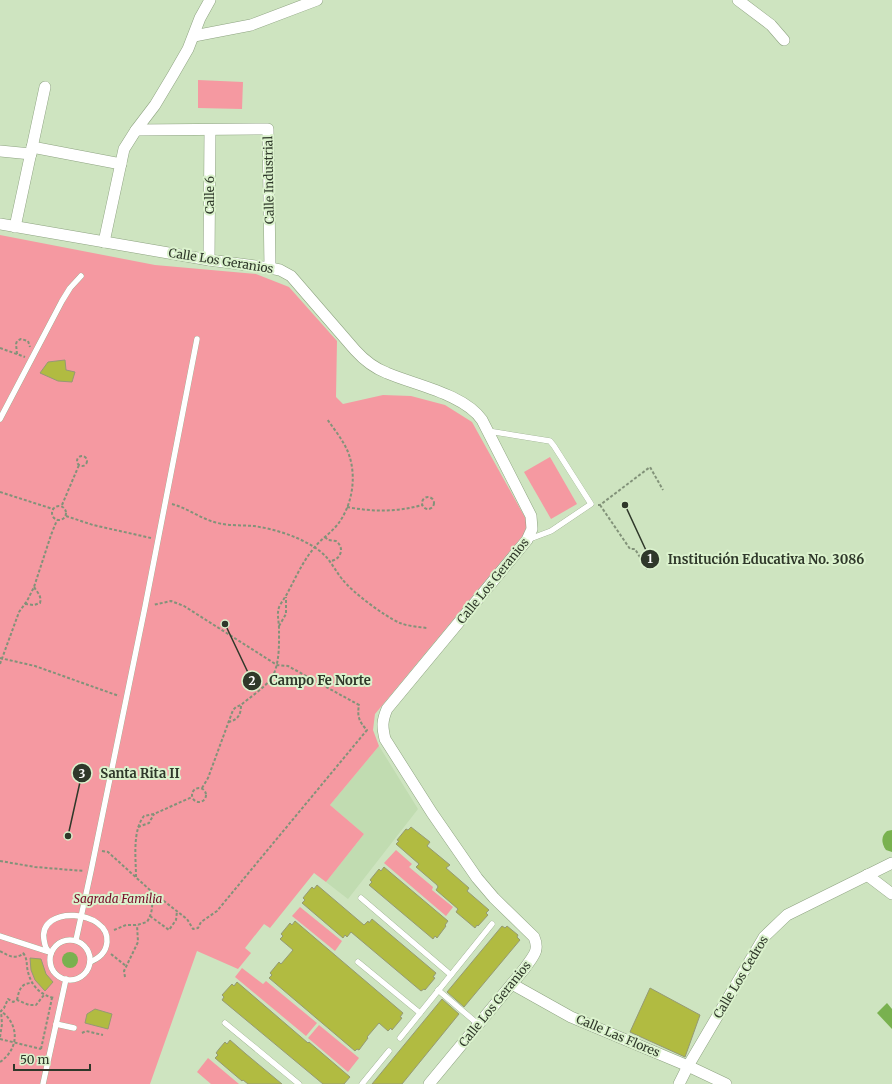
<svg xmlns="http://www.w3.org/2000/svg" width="892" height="1084" font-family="Merriweather,serif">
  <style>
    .built { fill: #c1dcb1 }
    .green { fill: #f599a1 }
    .water { fill: #79b14f }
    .building { fill: #b1bb41; stroke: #959a74 }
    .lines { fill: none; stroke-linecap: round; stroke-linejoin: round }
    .service-casing { stroke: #8ea381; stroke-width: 6 }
    .minor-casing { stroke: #8ea381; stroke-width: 12 }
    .path { stroke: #829279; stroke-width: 2; stroke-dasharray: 3 2; stroke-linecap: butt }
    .service { stroke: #fff; stroke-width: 5.5 }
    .minor { stroke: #fff; stroke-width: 11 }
    .labels { text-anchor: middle; stroke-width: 4; stroke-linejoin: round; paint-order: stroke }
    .street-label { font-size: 12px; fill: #2f382a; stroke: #dbf2cd }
    .park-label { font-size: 12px; font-style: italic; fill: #770b28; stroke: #dbf2cd }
    .leader { fill: none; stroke: #2f382a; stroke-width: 1.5 }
    .callout-dot { fill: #2f382a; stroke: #dbf2cd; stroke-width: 1.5 }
    .mark-label { font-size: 12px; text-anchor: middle; font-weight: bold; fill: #fff }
    .callout-label { font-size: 13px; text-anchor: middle; font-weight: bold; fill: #2f382a; stroke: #dbf2cd; stroke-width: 4; stroke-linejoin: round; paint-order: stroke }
  </style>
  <rect width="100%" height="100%" fill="#cee4c0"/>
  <polygon class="built" points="379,746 418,809 348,899 326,882 364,834 330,805"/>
  <g class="green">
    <polygon points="198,80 243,82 242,109 198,108"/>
    <polygon points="0,235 155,265 256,274 289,287 337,341 336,397 343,404 383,395 411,396 445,405 472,422 527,521 525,533 375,714 373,730 379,746 330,805 364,834 326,882 314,873 270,928 264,924 245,948 251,953 238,969 197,951 150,1084 0,1084"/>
    <polygon points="550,457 577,504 551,519 524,472"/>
    <polygon points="396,850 412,864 409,867 433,887 432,890 453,907 446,916 384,863"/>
    <polygon points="300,907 342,941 335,951 292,916"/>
    <polygon points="242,968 263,984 266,981 317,1023 306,1036 235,977"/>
    <polygon points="319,1025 359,1058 348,1072 308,1038"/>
    <polygon points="208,1058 239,1084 211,1084 197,1072"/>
  </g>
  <g class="water">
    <path d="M892 830V852L886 850C881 843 881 836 887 831Z"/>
    <circle cx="70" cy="960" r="8"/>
    <polygon points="887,1003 892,1009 892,1029 877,1013"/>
  </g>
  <g class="building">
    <polygon points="65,360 66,370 75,372 72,382 58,381 40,373 48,362"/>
    <polygon points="411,827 430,842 427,846 450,865 446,868 469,888 467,891 489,910 486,913 488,915 478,926 477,925 475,928 456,912 458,909 436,890 438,887 437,885 416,867 419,864 396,844 399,841 397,840 406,829 408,830"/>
    <polygon points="384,867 448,921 445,925 446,926 437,938 435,936 433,939 369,885 372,882 370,880 379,869 381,871"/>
    <polygon points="317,885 364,925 368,921 369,923 372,919 436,973 433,977 435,978 425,990 424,989 421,991 351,932 347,937 345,935 343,938 302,903 305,900 303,898 312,887 314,889"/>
    <polygon points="295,921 403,1013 400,1017 402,1018 392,1030 391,1028 388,1031 379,1023 367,1037 368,1038 359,1050 357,1049 355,1051 269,978 272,975 270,973 279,962 281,964 293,950 280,939 283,936 281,934 290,923 292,925"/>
    <polygon points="502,926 505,928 507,926 518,935 517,937 520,940 464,1007 447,992"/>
    <polygon points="30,958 41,959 46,974 53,982 45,991 35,980 31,970"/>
    <polygon points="237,982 308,1043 309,1042 350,1077 344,1084 323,1084 222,1000 224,997 222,995 232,984 234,986"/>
    <polygon points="650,988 700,1015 685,1057 630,1032"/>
    <polygon points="442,999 459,1014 402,1084 372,1084"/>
    <polygon points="95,1009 112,1014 108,1029 85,1023 87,1014"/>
    <polygon points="230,1040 246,1054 282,1084 248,1084 243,1080 242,1081 229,1070 215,1058 218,1055 216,1053 219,1049 225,1042 227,1044"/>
  </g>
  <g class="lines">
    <defs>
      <g id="service">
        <polyline points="0,419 62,301 70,288 81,276"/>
        <polyline points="488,431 550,441 554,446 591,504 551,531 527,540"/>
        <polyline points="361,898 451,975"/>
        <polyline points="0,936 49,952"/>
        <polyline points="76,940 91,871 145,607 197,339"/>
        <circle cx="70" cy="960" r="20"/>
        <path d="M51 953C46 950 45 946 44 940 38 904 110 910 107 942 106 953 99 958 90 962"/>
        <polyline points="358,962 420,1013"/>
        <polyline points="438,990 479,1025"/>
        <polyline points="225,1023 299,1084"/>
        <polyline points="56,1024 74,1028"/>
        <polyline points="400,1038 492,924"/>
        <polyline points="43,1084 66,979"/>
        <polyline points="362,1084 389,1051"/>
      </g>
      <g id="minor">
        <polyline points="738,0 771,25 784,40"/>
        <polyline points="194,36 251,25 317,0"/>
        <polyline points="136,130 268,129 270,268"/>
        <polyline points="32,147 121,164"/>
        <polyline points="0,151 31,154"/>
        <path d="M0 224 209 260 270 268 280 270 291 276 355 350C364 360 374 368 387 373 415 385 464 394 482 420L531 516 532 529 527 540 387 709C382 721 382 726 385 739L432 813 477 878 494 898 534 937C540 951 533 956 525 968L429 1084"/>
        <polyline points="15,227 45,87"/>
        <polyline points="104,242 124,149 136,130 155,105 173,75 188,49 200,18 210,0"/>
        <polyline points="209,260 210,130"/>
        <polyline points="867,875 892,894"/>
        <polyline points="512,984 571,1017 688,1066 726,1084"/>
        <polyline points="679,1084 688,1066 764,937 787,915 892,863"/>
      </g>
    </defs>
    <use href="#service" class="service-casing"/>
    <use href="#minor" class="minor-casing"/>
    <g class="path">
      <polyline points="0,348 25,357"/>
      <polyline points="17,354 16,344 17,341 21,339 28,341 30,347"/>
      <circle cx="82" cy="461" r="5"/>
      <polyline points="0,492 53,509"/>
      <circle cx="428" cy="503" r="6"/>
      <path d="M172 504C187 508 200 518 214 522 227 526 241 525 254 526 274 529 297 536 314 547 329 556 332 566 342 579 352 592 384 616 400 623 408 626 418 627 427 628"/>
      <polyline points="62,505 79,465"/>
      <polyline points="598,505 600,505 650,467 663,490"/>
      <polyline points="600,505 630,549 635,549 647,569"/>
      <circle cx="59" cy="513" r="7"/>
      <path d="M347 507C373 512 397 512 422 505"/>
      <polyline points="66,516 93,525 151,538"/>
      <path d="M325 537 328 540 336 541C345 548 341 559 331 561"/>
      <path d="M25 604 34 605 40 603C42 596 37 592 34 587"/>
      <polyline points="279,626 286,614 286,597"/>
      <polyline points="0,658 35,666 119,696"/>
      <polyline points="0,664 19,612 27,601 34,587 51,535 57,520"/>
      <path d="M228 722C238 720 241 715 241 705"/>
      <circle cx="199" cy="795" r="7"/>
      <path d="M202 788 208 778 233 710 236 707 241 705C250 697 263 689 271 679 280 665 279 644 279 629 279 620 276 613 280 605 283 600 286 596 288 592 296 577 303 561 314 548 321 539 331 533 338 524 353 504 357 475 348 452 343 440 334 429 327 419"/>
      <polyline points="138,827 149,823 154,814"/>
      <path d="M102 851 108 852 151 891 187 919 193 929 198 928 201 922 217 911 367 730C359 722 357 716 359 705L288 666 277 665 184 606 171 601 153 605"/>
      <polyline points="0,861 35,867 84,871"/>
      <path d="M136 877C136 859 132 831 144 816L154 814 192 797"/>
      <polyline points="150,916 169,930 176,920 177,911"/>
      <path d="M114 930 126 925H137L147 922C153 912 153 904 151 892"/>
      <path d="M0 951C9 956 15 960 24 953"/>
      <path d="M23 953C28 959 26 965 28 972 31 985 40 995 54 998"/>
      <polyline points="111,954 126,966"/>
      <polyline points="125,977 124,971 138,942 137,925"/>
      <path d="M17 1000C19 990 21 983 32 983"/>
      <polyline points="82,1033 86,1031 103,1035"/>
      <polyline points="0,1037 2,1024 1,1011 4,1008 8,999 13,1002 17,1000 29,1005 36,1005 44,995"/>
      <polyline points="0,1039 41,1049"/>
      <polyline points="41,1049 52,998"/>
      <path d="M0 1062C19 1049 20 1025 1 1011"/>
    </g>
    <use href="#service" class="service"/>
    <use href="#minor" class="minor"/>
  </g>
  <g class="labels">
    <g class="street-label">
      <text transform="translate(269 180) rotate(-91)" y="4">Calle Industrial</text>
      <text transform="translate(210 195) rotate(-90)" y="4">Calle 6</text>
      <text transform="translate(221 261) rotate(9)" y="4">Calle Los Geranios</text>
      <text transform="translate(493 581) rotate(-51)" y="4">Calle Los Geranios</text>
      <text transform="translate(741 977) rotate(-59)" y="4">Calle Los Cedros</text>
      <text transform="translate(495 1004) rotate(-51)" y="4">Calle Los Geranios</text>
      <text transform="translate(618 1036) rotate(23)" y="4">Calle Las Flores</text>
    </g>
    <g class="park-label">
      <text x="118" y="903">Sagrada Familia</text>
    </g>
  </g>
  <path class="leader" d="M625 505L650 559M225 624L252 681M68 836L82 773"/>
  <g class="callout-dot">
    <circle cx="625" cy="505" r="4"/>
    <circle cx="225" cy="624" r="4"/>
    <circle cx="68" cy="836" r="4"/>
    <circle cx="650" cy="559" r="10"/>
    <circle cx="252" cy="681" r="10"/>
    <circle cx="82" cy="773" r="10"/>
  </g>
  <g class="mark-label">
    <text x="650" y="563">1</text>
    <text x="252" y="685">2</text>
    <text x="82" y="778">3</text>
  </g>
  <g class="callout-label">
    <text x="766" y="564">Institución Educativa No. 3086</text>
    <text x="320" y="685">Campo Fe Norte</text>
    <text x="140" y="778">Santa Rita II</text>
  </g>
  <path d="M14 1064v6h76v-6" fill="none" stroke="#2f382a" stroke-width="2"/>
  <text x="20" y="1064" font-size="12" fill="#2f382a" stroke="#dbf2cd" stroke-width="3" paint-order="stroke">50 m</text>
</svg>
